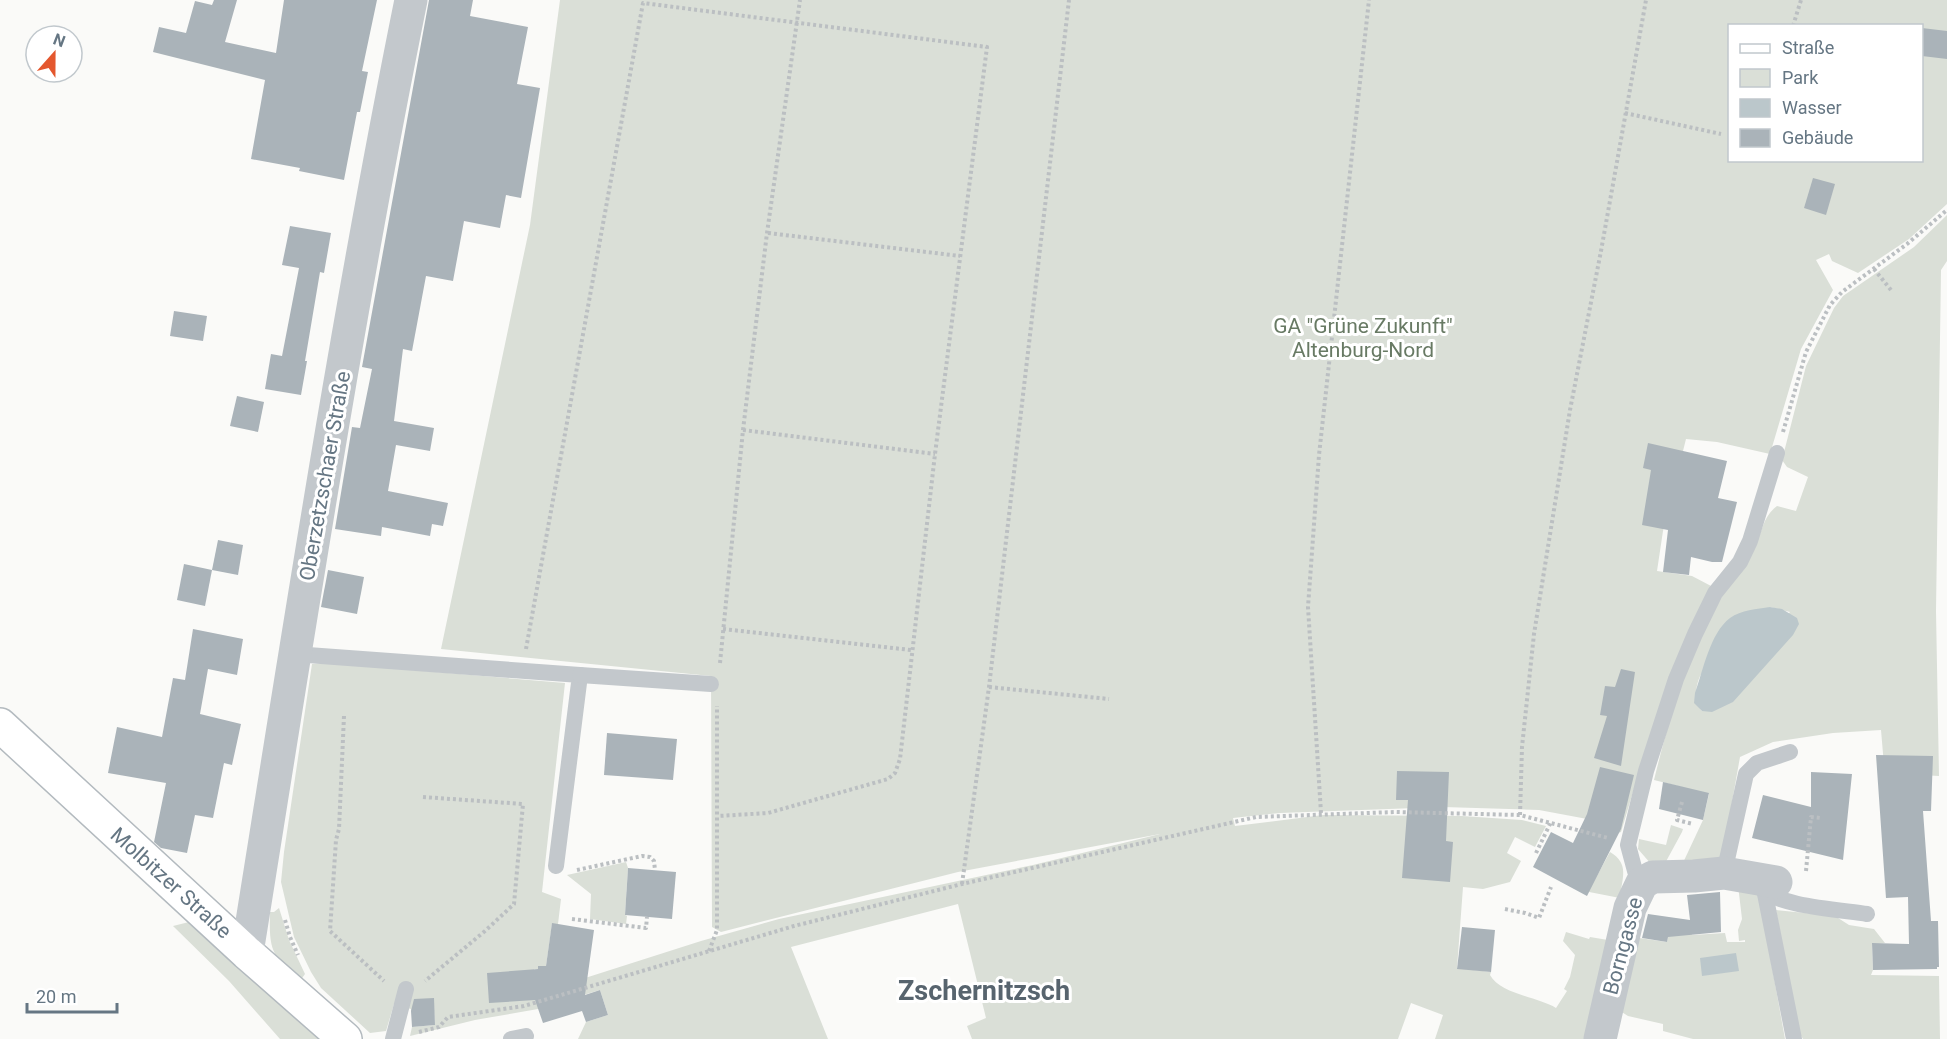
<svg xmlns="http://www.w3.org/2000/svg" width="1947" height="1039" font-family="Roboto,sans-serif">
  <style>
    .green { fill: #dadfd7; fill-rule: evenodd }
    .water { fill: #bbc7cb }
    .building { fill: #aab3b9 }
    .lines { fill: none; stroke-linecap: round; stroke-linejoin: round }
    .secondary-casing { stroke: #b3babf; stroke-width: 36 }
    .path { stroke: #bbbfc2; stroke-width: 4; stroke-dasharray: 3 3; stroke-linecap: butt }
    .lane { stroke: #c3c8cc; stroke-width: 16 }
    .street { stroke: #c3c8cc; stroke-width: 33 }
    .secondary { stroke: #fff; stroke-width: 33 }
    .labels { text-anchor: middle; stroke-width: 6; stroke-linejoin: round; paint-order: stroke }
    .park-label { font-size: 21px; fill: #687a64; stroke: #fff }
    .street-label { font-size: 21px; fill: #657683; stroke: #fff }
    .district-label { font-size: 27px; font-weight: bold; fill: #57646e; stroke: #fff }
  </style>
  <rect width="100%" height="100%" fill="#fafaf8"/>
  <g class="green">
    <path d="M560 0H1947V204L1909 239 1858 273 1832 261 1829 254 1816 260 1833 290 1801 349 1770 454 1717 442 1686 439 1663 531 1657 571 1692 576 1713 587 1652 729 1621 832 1614 834V824L1539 810 1443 807 1280 813 1233 818 1235 826 1323 815 1462 816 1522 820 1546 826 1535 847 1515 837 1507 853 1521 861 1510 882 1483 889 1463 887 1457 968 1491 972 1490 975C1500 994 1538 997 1556 1008L1567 991 1564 989 1570 977 1575 955 1563 941 1566 932 1589 939 1590 937 1614 941 1591 1039H1435L1443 1015 1411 1003 1398 1039H972L967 1026 986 1018 958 904 791 947 828 1039H578L586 1022 608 1015 600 990 538 1009 475 1020 410 1036 412 1027 435 1025 434 1011H411V1009L394 1004 386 1031 370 1033 321 988 311 972 294 937 281 882 284 852 312 664 329 663 565 683 542 892 561 899 558 924H552L546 966H539L538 969H534L535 1001 582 979 701 941 779 919 1033 865 1160 834 958 872 721 932 712 927 711 676 441 649 530 225ZM1730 26H1922V160H1730Z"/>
    <path d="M1947 215V261L1941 270 1936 611 1939 776 1902 774 1885 777 1881 730 1833 733 1773 742 1740 757 1721 864 1681 867 1703 820 1709 794 1654 780C1669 719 1688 654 1720 599 1731 581 1745 564 1755 545 1763 531 1763 516 1777 506L1796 511 1808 477 1787 467 1782 460 1806 366 1834 308 1843 296 1914 247ZM1770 607 1790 612 1702 711C1692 700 1696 679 1705 668 1722 648 1751 626 1770 607Z"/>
    <polygon points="1671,825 1683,829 1682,832 1663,867 1651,864 1638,849 1639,839 1666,845"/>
    <path d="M1610 852C1630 864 1622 878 1620 898L1584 891 1593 883Z"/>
    <polygon points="626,862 628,868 625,915 627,916 626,924 590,919 591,894 567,875"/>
    <polygon points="1738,885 1759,895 1785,1039 1693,1039 1663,1031 1663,1024 1628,1016 1617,1009 1639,938 1667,942 1670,920 1690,922 1692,935 1725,933 1727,942 1745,942 1745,940 1739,941 1738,930 1742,919"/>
    <path d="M279 908 289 940 305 974 300 981C271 955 269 950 270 912H274Z"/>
    <polygon points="1776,910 1835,916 1849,925 1874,929 1885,943 1872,944 1873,970 1871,975 1939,976 1940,1039 1803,1039 1798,1031"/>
    <polygon points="193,921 330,1039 280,1039 229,981 173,926"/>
  </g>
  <g class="water">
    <path d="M1770 607 1782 609 1797 618 1799 624 1793 635 1733 702 1712 712 1702 711 1694 703 1695 693C1703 671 1710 633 1730 618 1741 610 1757 609 1770 607Z"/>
    <polygon points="1736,953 1739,971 1702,976 1700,958"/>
  </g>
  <g class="building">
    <polygon points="214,0 237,0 225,42 276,53 284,0 377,0 362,71 368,72 360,112 357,112 344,180 299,171 300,168 251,159 265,80 153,52 159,27 186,33 195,1 212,5"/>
    <polygon points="429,0 473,0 470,16 528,27 517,84 540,88 521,198 506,195 500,228 464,221 453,281 426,276 412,351 403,349 394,421 434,428 430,451 396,445 388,491 448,503 443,526 432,524 430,536 382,527 381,536 335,529 352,427 360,428 372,369 362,367"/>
    <polygon points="1922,28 1947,31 1947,59 1922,56"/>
    <polygon points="1813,178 1835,184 1826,215 1804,208"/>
    <polygon points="290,226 331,233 324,273 320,272 305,361 307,361 301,395 265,389 271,354 282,356 299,268 282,265"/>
    <polygon points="174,311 207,316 203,341 170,336"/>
    <polygon points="237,396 264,402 258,432 230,426"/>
    <polygon points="1648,443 1727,461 1718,498 1737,502 1722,562 1712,562 1691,557 1689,575 1663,572 1668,530 1642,525 1651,470 1643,468"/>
    <polygon points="218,540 243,545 238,575 212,570"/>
    <polygon points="184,564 212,570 205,606 177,600"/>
    <polygon points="328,570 364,577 357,614 321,607"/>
    <polygon points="193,629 243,639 237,675 208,669 200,714 241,724 232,765 224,763 213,818 195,815 187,853 161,848 154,842 166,783 108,773 117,727 162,737 173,678 185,680"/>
    <polygon points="1621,669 1635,672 1621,766 1594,758 1607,716 1600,715 1605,686 1615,687"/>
    <polygon points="607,733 677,739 673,780 604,775"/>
    <polygon points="1876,755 1933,756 1931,811 1923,811 1931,921 1938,921 1939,967 1937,967 1937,969 1873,970 1872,943 1909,944 1908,897 1886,898"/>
    <polygon points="1600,767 1634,775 1621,829 1587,896 1533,867 1551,832 1573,843 1587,814"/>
    <polygon points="1397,771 1449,772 1446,841 1453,842 1450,882 1402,878 1408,800 1396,800"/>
    <polygon points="1811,772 1852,774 1843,860 1752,838 1763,795 1811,807"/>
    <polygon points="1663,782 1709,793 1703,820 1659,809"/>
    <polygon points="628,868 676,872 672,919 625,915"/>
    <polygon points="1720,892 1721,932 1668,937 1667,942 1642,938 1648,914 1690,920 1687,895"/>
    <polygon points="552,923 594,930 585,995 600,990 608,1015 586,1022 582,1011 543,1023 535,1000 489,1003 487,973 538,969 538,966 546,966"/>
    <polygon points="1462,927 1495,930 1491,972 1457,969"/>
    <polygon points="434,998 435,1025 412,1027 411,1011 414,999"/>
  </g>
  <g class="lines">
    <defs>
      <polyline id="secondary" points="0,725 247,953 345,1039"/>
    </defs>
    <use href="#secondary" class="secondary-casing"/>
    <g class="path">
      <polyline points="1793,26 1801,0"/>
      <polyline points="1625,113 1721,134"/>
      <polyline points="768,233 960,256"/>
      <polyline points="1874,269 1891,290"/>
      <polyline points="743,430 935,454"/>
      <polyline points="1783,432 1806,352 1830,305 1842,292 1907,244 1947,210"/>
      <polyline points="723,629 911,650"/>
      <polyline points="526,649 643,3 987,47 935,454 900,759 895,773 888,779 768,813 718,816"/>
      <polyline points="720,663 743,430 767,233 800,0"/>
      <polyline points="989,687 1109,699"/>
      <polyline points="344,716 339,829 336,840 330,931 384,981"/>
      <polyline points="423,797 523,804 514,904 485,931 425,981"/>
      <polyline points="1682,802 1677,820 1693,824"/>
      <polyline points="1321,813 1308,607 1319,455 1369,0"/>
      <polyline points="1520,815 1522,747 1534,634 1570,410 1601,251 1646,0"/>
      <polyline points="1536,853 1551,822"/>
      <polyline points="577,870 642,856 650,857 654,861 655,870"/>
      <polyline points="1806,871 1811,817 1821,818"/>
      <polyline points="962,884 989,687 1069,0"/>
      <polyline points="1505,909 1525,913 1539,918 1551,887"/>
      <polyline points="572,919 646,928 647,917"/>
      <polyline points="285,920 290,937 298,955"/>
      <polyline points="709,951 717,930 717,706"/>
      <polyline points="419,1032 439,1027 448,1017 524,1006 794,926 962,884 1256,817 1396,812 1520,815 1608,838"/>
    </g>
    <g class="lane">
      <polyline points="294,654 580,675 556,866"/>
      <polyline points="580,675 711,684"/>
      <polyline points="1724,873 1746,774 1757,763 1790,752"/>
      <polyline points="1642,883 1635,871 1628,845 1646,771 1676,679 1695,634 1715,593 1740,562 1750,541 1777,453"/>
      <path d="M1761 888C1775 906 1843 910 1867 914"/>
      <polyline points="1765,894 1794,1039"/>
      <polyline points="393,1039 406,989"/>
      <polyline points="511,1039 526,1036"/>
    </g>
    <g class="street">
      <path d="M247 953C298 635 347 316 411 0"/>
      <polyline points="1600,1039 1630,908 1642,883 1653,877 1694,876 1724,873 1776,882"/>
    </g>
    <use href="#secondary" class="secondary"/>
  </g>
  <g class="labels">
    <g class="park-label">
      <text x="1363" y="333">GA "Grüne Zukunft"<tspan x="1363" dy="24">Altenburg-Nord</tspan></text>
    </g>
    <g class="street-label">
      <text transform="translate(325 476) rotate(-80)" y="7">Oberzetzschaer Straße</text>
      <text transform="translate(171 883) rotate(42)" y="7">Molbitzer Straße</text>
      <text transform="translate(1623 946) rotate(-75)" y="7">Borngasse</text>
    </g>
    <g class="district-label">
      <text x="984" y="1000">Zschernitzsch</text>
    </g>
  </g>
  <rect x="1728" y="24" width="195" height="138" fill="#ffffff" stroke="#c1c8cd" stroke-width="1.5"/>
  <rect x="1740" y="44" width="30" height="9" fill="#ffffff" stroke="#c1c8cd" stroke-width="1.5"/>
  <text x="1782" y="54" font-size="18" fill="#657683">Straße</text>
  <rect x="1740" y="69" width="30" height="18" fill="#dadfd7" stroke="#c1c8cd" stroke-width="1.5"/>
  <text x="1782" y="84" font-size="18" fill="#657683">Park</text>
  <rect x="1740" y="99" width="30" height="18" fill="#bbc7cb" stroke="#c1c8cd" stroke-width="1.5"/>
  <text x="1782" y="114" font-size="18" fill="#657683">Wasser</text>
  <rect x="1740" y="129" width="30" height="18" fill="#aab3b9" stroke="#c1c8cd" stroke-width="1.5"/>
  <text x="1782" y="144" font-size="18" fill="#657683">Gebäude</text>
  <g transform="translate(54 54) rotate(21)"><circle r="28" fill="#ffffff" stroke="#c1c8cd" stroke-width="1.5"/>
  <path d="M0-4.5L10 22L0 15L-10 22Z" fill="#e4572e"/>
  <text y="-9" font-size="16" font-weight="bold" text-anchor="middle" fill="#657683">N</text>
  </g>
  <path d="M27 1003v9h90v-9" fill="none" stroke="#657683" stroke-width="3"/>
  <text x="36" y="1003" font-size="18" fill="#657683" stroke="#ffffff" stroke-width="4.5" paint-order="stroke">20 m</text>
</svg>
